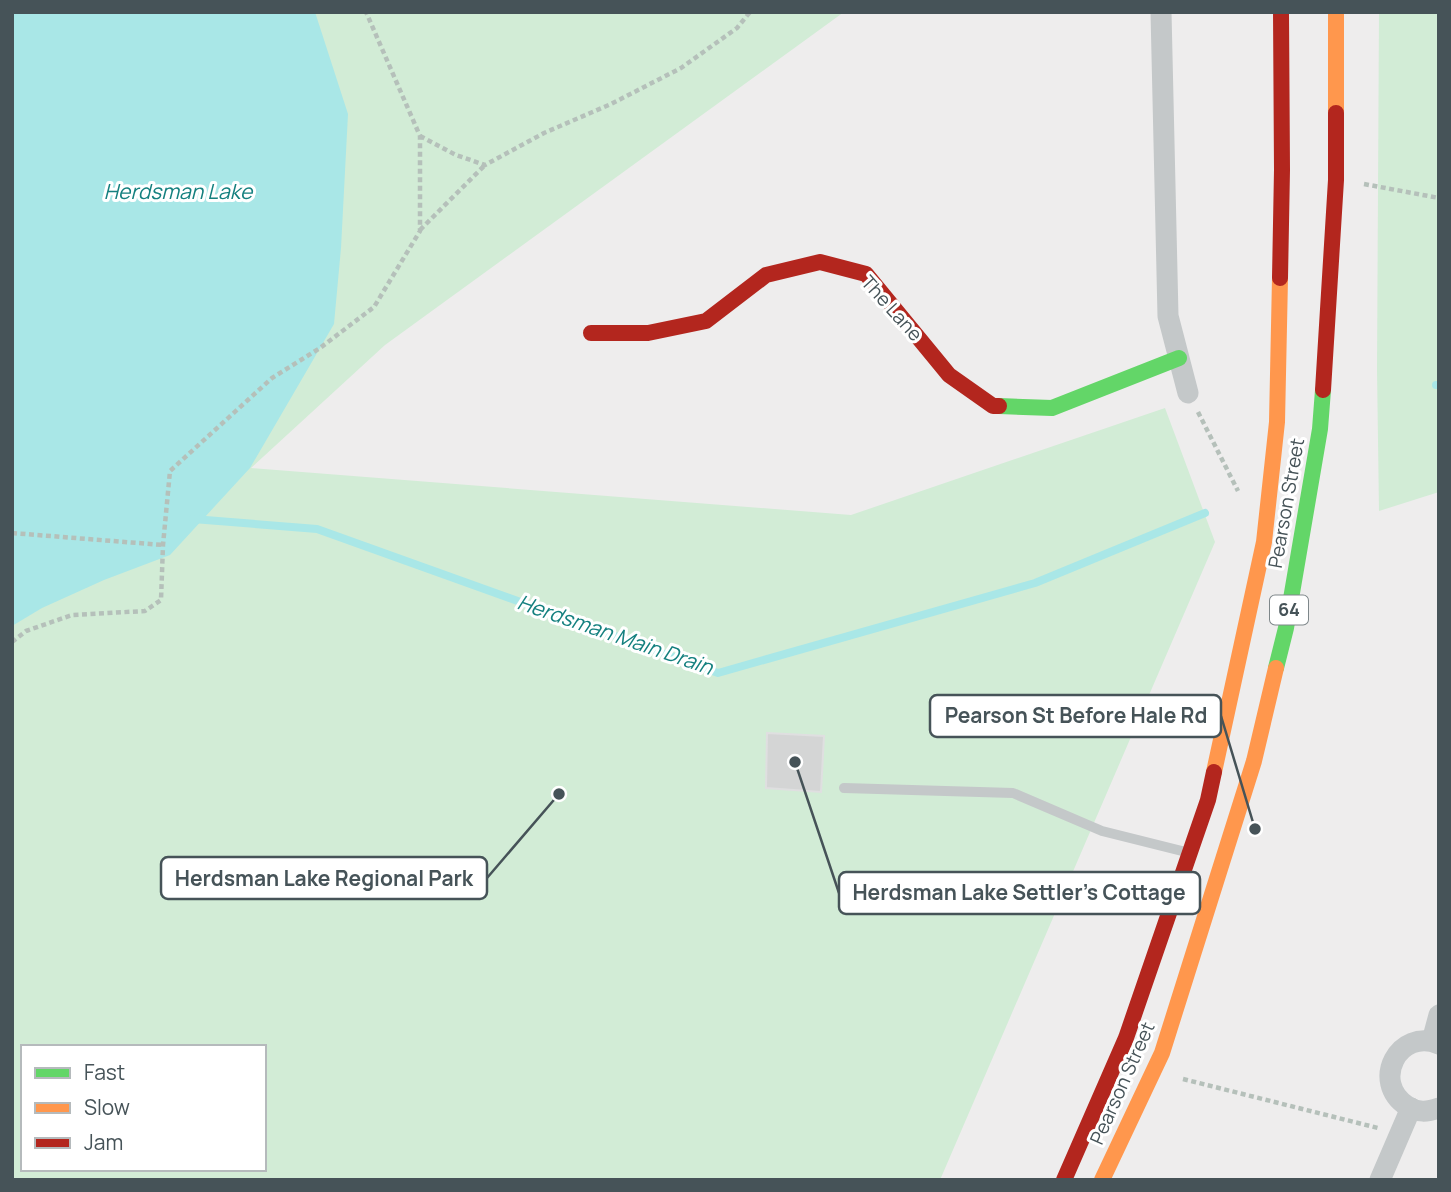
<svg xmlns="http://www.w3.org/2000/svg" width="1451" height="1192" font-family="Manrope,sans-serif">
  <style>
    .green { fill: #d2ecd6; fill-rule: evenodd }
    .water { fill: #a9e7e7 }
    .lines { fill: none; stroke-linecap: round; stroke-linejoin: round }
    .stream { stroke: #a9e7e7; stroke-width: 8 }
    .building { fill: #d4d5d5; stroke: #dfdfe0; stroke-width: 2 }
    .path { stroke: #b5c0ba; stroke-width: 4.5; stroke-dasharray: 5 3.5; stroke-linecap: butt }
    .lane { stroke: #c4c8c9; stroke-width: 10 }
    .street { stroke: #c4c8c9; stroke-width: 21 }
    .fast { stroke: #63d668; stroke-width: 16 }
    .slow { stroke: #ff974d; stroke-width: 16 }
    .jam { stroke: #b3261e; stroke-width: 16 }
    .labels { text-anchor: middle; stroke-width: 6; stroke-linejoin: round; paint-order: stroke }
    .shield { fill: #fff; stroke: #7e878a; stroke-width: 2 }
    .shield-label { font-size: 18px; font-weight: bold; fill: #465358 }
    .street-label { font-size: 19px; fill: #465358; stroke: #fff }
    .water-label { font-size: 21px; font-style: italic; fill: #14807f; stroke: #fff }
    .leader { fill: none; stroke: #465358; stroke-width: 2.5 }
    .callout-dot { fill: #465358; stroke: #fff; stroke-width: 2.5 }
    .callout { fill: #fff; stroke: #465358; stroke-width: 2.5 }
    .callout-label { font-size: 21px; text-anchor: middle; font-weight: bold; fill: #465358 }
  </style>
  <rect width="100%" height="100%" fill="#eeeded"/>
  <g class="green">
    <path d="M12 12H844L385 345 251 468 851 515 1165 408 1215 542 940 1180H12ZM23 1047H264V1169H23Z"/>
    <polygon points="1379,12 1439,12 1439,492 1379,511 1377,370"/>
  </g>
  <polygon class="water" points="12,12 315,12 348,114 341,248 334,324 250,468 170,555 104,580 42,608 12,626"/>
  <g class="lines">
    <g class="stream">
      <polyline points="1436,385 1439,385"/>
      <polyline points="193,519 317,529 718,673 1035,583 1205,513"/>
    </g>
  </g>
  <polygon class="building" points="767,733 824,736 821,792 766,788"/>
  <g class="lines">
    <g class="path">
      <polyline points="420,136 456,155 485,165 544,133 611,104 681,68 737,28 750,12"/>
      <polyline points="1364,184 1439,198"/>
      <polyline points="420,230 485,165"/>
      <polyline points="1198,412 1238,491"/>
      <polyline points="12,533 163,545"/>
      <polyline points="12,642 26,631 72,615 145,611 161,600 163,545 170,471 272,378 320,348 374,307 420,231 420,136 366,12"/>
      <polyline points="1183,1079 1378,1128"/>
    </g>
    <polyline class="lane" points="844,788 1013,793 1102,831 1186,852"/>
    <g class="street">
      <polyline points="1161,12 1168,316 1188,393"/>
      <polyline points="1432,1041 1439,1015"/>
      <path d="M1439 1044C1399 1027 1370 1082 1407 1106 1418 1113 1427 1112 1439 1108"/>
      <polyline points="1380,1180 1411,1108"/>
    </g>
    <g class="fast">
      <polyline points="999,406 1052,408 1179,358"/>
      <polyline points="1276,668 1286,628 1320,429 1323,390"/>
    </g>
    <g class="slow">
      <polyline points="1336,12 1336,113"/>
      <polyline points="1214,772 1264,542 1277,422 1280,278"/>
      <polyline points="1102,1180 1162,1053 1254,761 1276,668"/>
    </g>
    <g class="jam">
      <polyline points="1280,278 1282,170 1281,12"/>
      <polyline points="591,333 648,333 706,321 766,275 820,262 866,274 949,375 993,406 999,406"/>
      <polyline points="1323,390 1336,180 1336,113"/>
      <polyline points="1064,1180 1126,1038 1208,800 1214,772"/>
    </g>
  </g>
  <g class="labels">
    <rect class="shield" x="1270" y="595.5" width="38" height="29" rx="5"/>
    <g class="shield-label">
      <text x="1289" y="616">64</text>
    </g>
    <g class="street-label">
      <text transform="translate(892 308) rotate(48)" y="7">The Lane</text>
      <text transform="translate(1286 503) rotate(-80)" y="7">Pearson Street</text>
      <text transform="translate(1122 1083) rotate(-66)" y="7">Pearson Street</text>
    </g>
    <g class="water-label">
      <text x="178" y="199">Herdsman Lake</text>
      <text transform="translate(615 635) rotate(19)" y="7">Herdsman Main Drain</text>
    </g>
  </g>
  <path class="leader" d="M1255 829L1221 716M559 794L487 878M795 762L839 893"/>
  <g class="callout-dot">
    <circle cx="1255" cy="829" r="7"/>
    <circle cx="559" cy="794" r="7"/>
    <circle cx="795" cy="762" r="7"/>
  </g>
  <g class="callout">
    <rect x="930" y="695" width="291" height="42" rx="7"/>
    <rect x="161" y="857" width="326" height="42" rx="7"/>
    <rect x="839" y="872" width="361" height="42" rx="7"/>
  </g>
  <g class="callout-label">
    <text x="1076" y="723">Pearson St Before Hale Rd</text>
    <text x="324" y="886">Herdsman Lake Regional Park</text>
    <text x="1019" y="900">Herdsman Lake Settler’s Cottage</text>
  </g>
  <rect width="1451" height="1192" fill="none" stroke="#465358" stroke-width="28"/>
  <rect x="21" y="1045" width="245" height="126" fill="#ffffff" stroke="#b5babc" stroke-width="2"/>
  <rect x="35" y="1068" width="35" height="10" fill="#63d668" stroke="#b5babc" stroke-width="2"/>
  <text x="84" y="1080" font-size="21" fill="#465358">Fast</text>
  <rect x="35" y="1103" width="35" height="10" fill="#ff974d" stroke="#b5babc" stroke-width="2"/>
  <text x="84" y="1115" font-size="21" fill="#465358">Slow</text>
  <rect x="35" y="1138" width="35" height="10" fill="#b3261e" stroke="#b5babc" stroke-width="2"/>
  <text x="84" y="1150" font-size="21" fill="#465358">Jam</text>
</svg>
